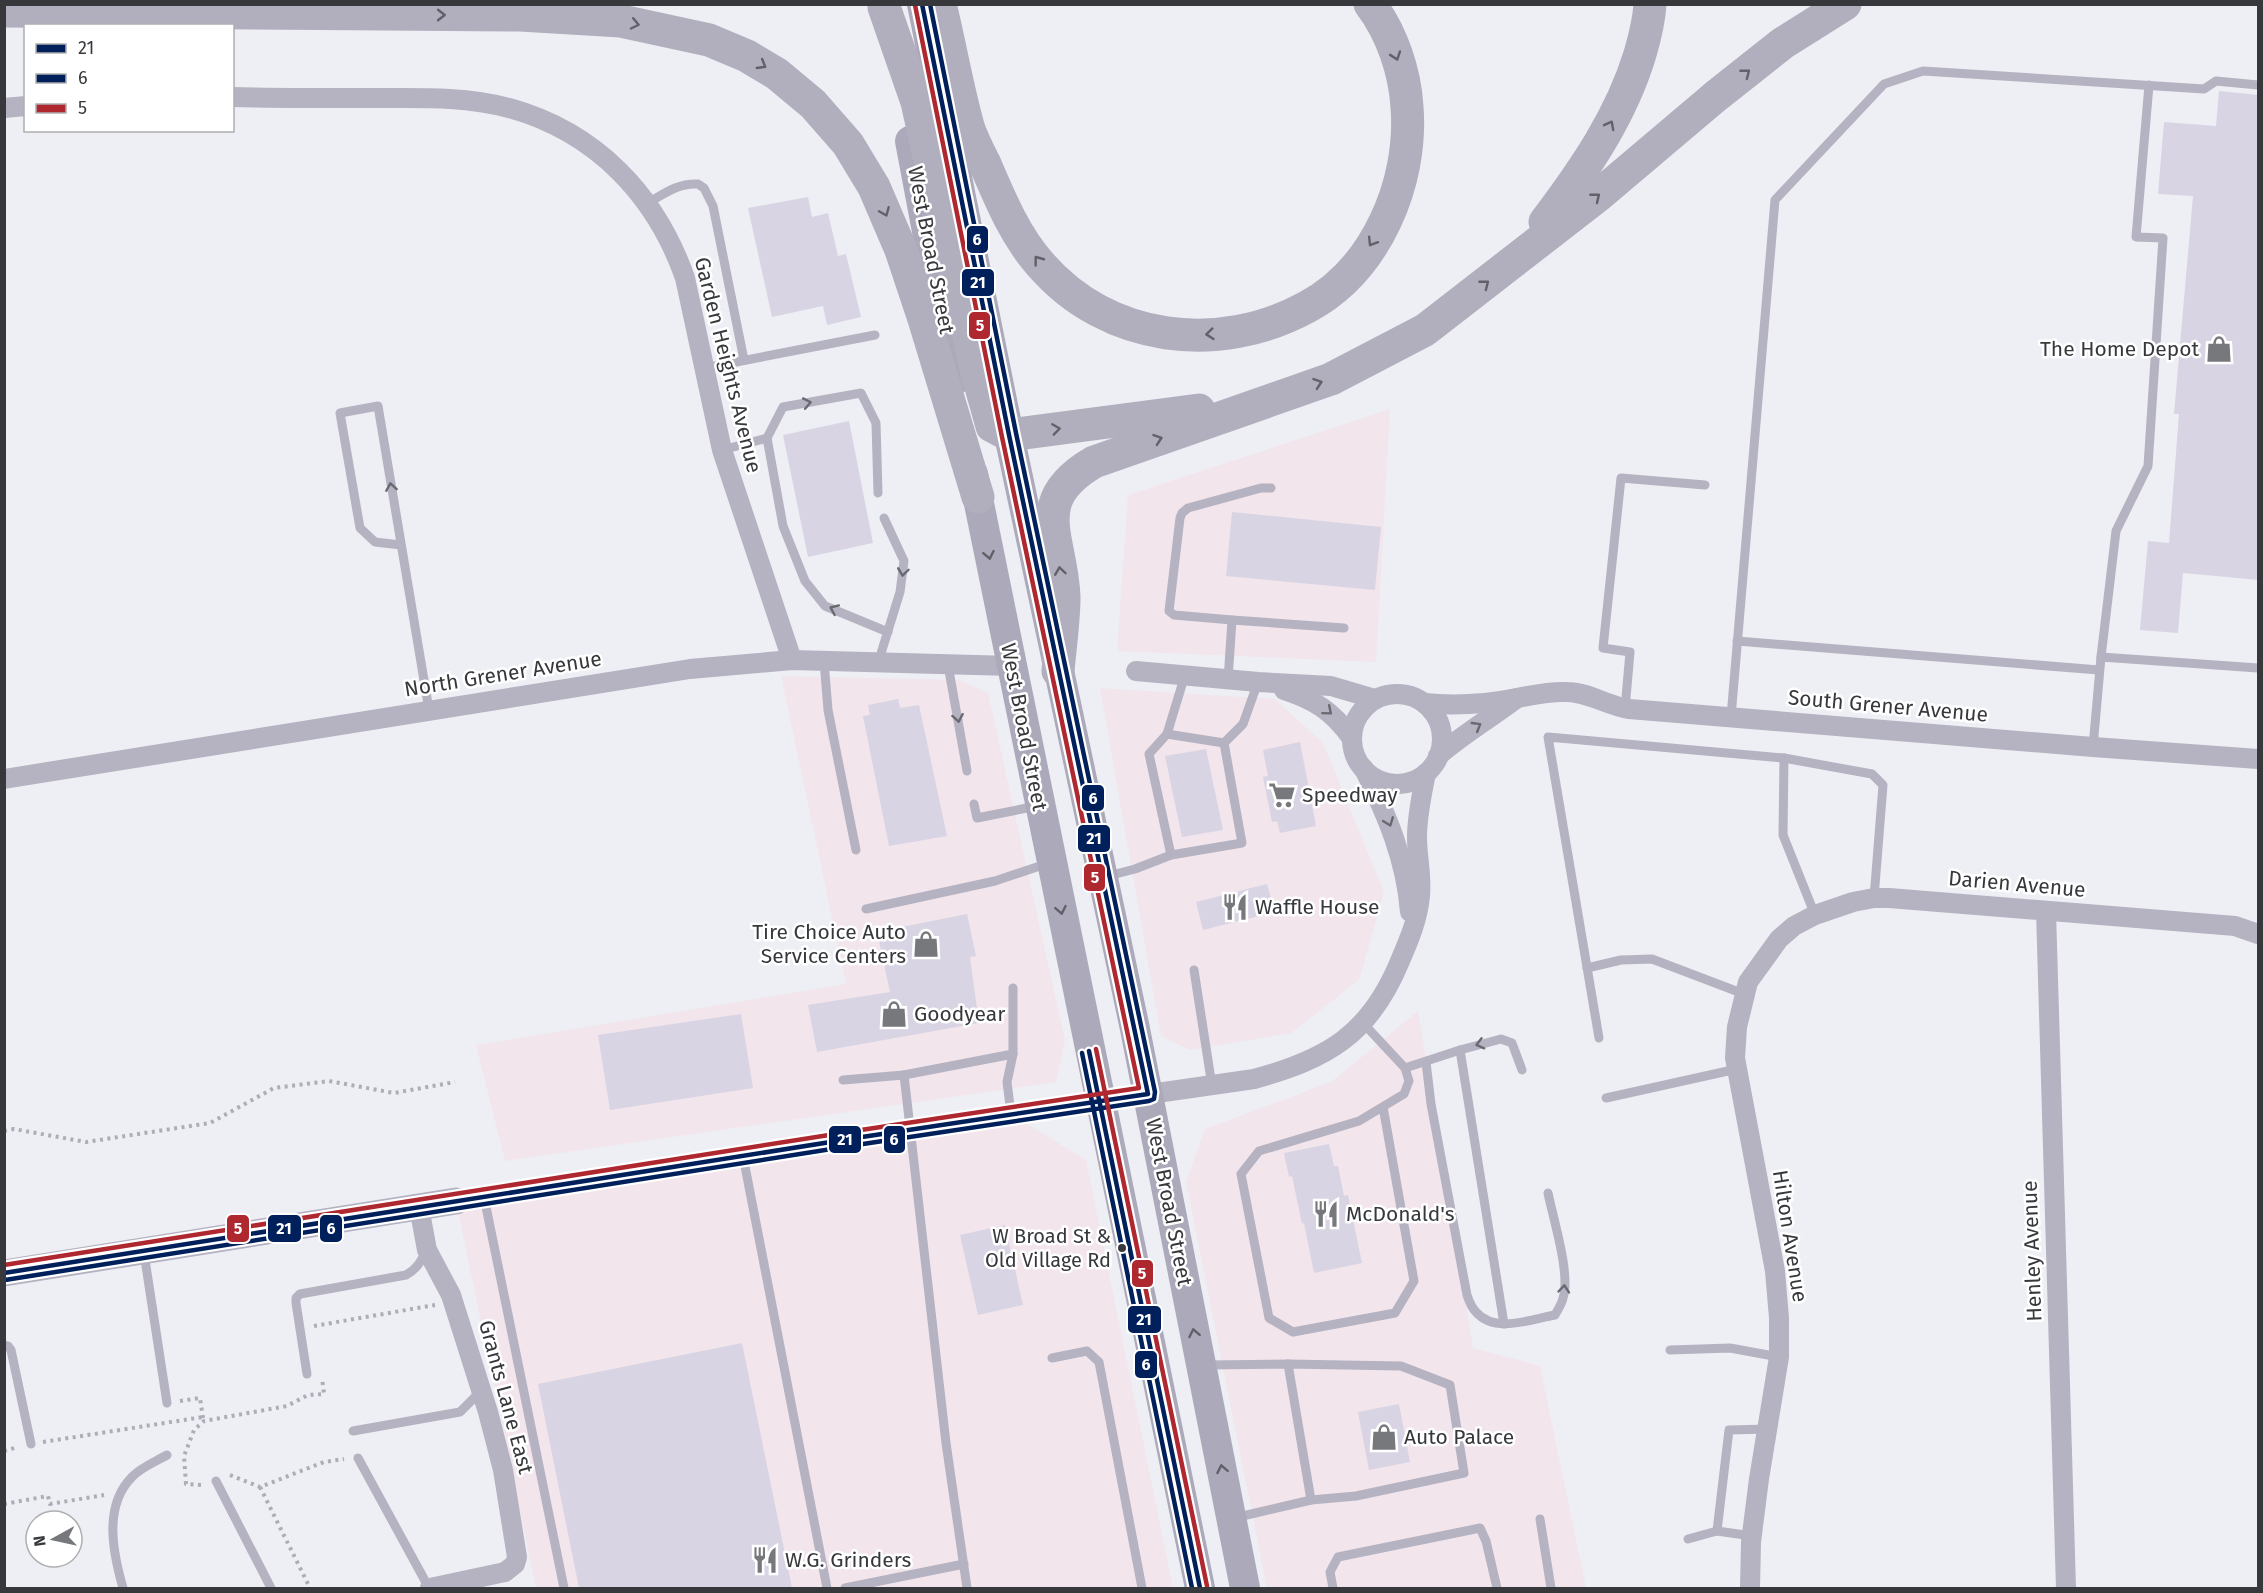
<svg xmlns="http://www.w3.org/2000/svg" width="2263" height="1593" font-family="'Fira Sans',sans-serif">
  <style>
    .commercial { fill: #f2e5ec }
    .building { fill: #d8d4e4 }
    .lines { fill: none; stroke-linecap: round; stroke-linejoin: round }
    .path { stroke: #adacb7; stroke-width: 4; stroke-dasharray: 3 4.5; stroke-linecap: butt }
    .lane { stroke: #b5b2c1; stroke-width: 9 }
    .street { stroke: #b5b2c1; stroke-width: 20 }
    .secondary { stroke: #b4b1c1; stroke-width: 27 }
    .primary { stroke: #aca9ba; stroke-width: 30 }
    .highway { stroke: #b1aebe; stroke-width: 33 }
    .bus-1-casing { stroke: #fff; stroke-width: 9 }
    .bus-2-casing { stroke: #fff; stroke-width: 9 }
    .bus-3-casing { stroke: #fff; stroke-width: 9 }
    .bus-1 { stroke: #00205b; stroke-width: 4.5 }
    .bus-2 { stroke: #00205b; stroke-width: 4.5 }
    .bus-3 { stroke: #af272f; stroke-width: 4.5 }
    .oneway { stroke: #616169 }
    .oneway2 { stroke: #696971 }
    .oneway3 { stroke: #5f6067 }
    .bus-dot { fill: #36383b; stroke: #fff; stroke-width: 2 }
    .labels { text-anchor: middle; stroke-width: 5; stroke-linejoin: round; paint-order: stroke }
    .bus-label { font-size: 20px; fill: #36383b; stroke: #fff; text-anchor: end }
    .street-label { font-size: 21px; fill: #36383b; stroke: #fff }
    .poi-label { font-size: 21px; fill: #36383b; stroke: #fff; text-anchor: start }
    .line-badge { stroke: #fff; stroke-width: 2 }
    .badge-label { font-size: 16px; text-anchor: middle; font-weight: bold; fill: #fff }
  </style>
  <rect width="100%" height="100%" fill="#edeff4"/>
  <g class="commercial">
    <polygon points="1390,409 1376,662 1117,651 1128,495"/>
    <polygon points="781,676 959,680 988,693 1065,1040 1056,1082 505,1161 476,1045 846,984"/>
    <polygon points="1100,688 1275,699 1323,743 1384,892 1359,980 1291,1033 1190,1050 1161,1036"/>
    <polygon points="1418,1011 1473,1348 1540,1366 1586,1588 1267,1588 1186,1182 1205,1129 1331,1082"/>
    <polygon points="1011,1114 1086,1160 1173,1588 536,1588 456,1201"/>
  </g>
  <g class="building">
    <polygon points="2219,91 2259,95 2259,580 2183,573 2178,633 2140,630 2148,541 2169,543 2179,414 2174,414 2193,196 2158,194 2164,122 2216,126"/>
    <polygon points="808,197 812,217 828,213 838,256 846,254 861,317 827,325 823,306 772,317 748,208"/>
    <polygon points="849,421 873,543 808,557 783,435"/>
    <polygon points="1232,512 1381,527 1375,590 1226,576"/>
    <polygon points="898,699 900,708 919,705 947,836 889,846 863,716 870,715 868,705"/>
    <polygon points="1300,742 1316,826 1280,833 1277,821 1272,822 1263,777 1268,776 1263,750"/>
    <polygon points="1206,749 1223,830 1182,837 1165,756"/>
    <polygon points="1267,884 1275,912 1203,930 1196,902"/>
    <polygon points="967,914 976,956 970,957 979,1023 817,1052 808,1005 890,992 877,932"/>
    <polygon points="741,1014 753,1088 610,1110 598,1035"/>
    <polygon points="1329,1144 1334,1166 1338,1166 1344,1196 1348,1195 1362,1263 1314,1273 1304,1223 1302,1224 1292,1176 1289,1177 1284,1153"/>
    <polygon points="1005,1225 1023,1305 978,1315 960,1235"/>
    <polygon points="742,1343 792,1588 579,1588 538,1384"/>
    <polygon points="1399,1404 1410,1462 1369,1470 1358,1412"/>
  </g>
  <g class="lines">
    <g class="path">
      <polyline points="4,1131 14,1129 86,1142 210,1123 274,1088 329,1081 394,1093 455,1082"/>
      <polyline points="314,1326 435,1305"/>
      <polyline points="180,1401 200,1398 203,1418"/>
      <polyline points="43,1442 203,1417"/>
      <polyline points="4,1451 18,1447"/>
      <polyline points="230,1475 260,1487 324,1462 344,1459"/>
      <polyline points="201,1485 186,1484 184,1456 194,1430 204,1421 287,1406 308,1395 324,1394 322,1378"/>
      <polyline points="260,1487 310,1588"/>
      <polyline points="4,1504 48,1496 50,1504 104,1495"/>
    </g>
    <g class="lane">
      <path d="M648 203C665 193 678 183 698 184L704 188 713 206 744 360"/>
      <polyline points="705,368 875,335"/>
      <polyline points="722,450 767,438"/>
      <polyline points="878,493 876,423 861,393 783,407 767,438 783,526 805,581 825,606 888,632"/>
      <polyline points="401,545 375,542 360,528 340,413 378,406 429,710"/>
      <polyline points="1232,620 1344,628"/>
      <polyline points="1737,641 2099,670"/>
      <polyline points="2101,657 2116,531 2148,466 2163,238 2136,237 2149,85"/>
      <polyline points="824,661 828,710 856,850"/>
      <polyline points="878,663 900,592 904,561 884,518"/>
      <polyline points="948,665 967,771"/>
      <polyline points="1228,680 1232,620 1174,615 1169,611 1180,518 1182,513 1188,508 1261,488 1271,488"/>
      <polyline points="1625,709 1630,652 1603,648 1621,478 1705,485"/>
      <polyline points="1731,717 1775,200 1884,84 1923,71 2204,89 2216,81 2258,85"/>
      <polyline points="1167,734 1185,675"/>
      <polyline points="2093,747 2101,657 2258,668"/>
      <polyline points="1784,758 1783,835 1815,915"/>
      <polyline points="974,804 977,818 1037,806"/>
      <polyline points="1171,855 1149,754 1167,734 1224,743"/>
      <polyline points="1108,876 1135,869 1171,855 1242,843 1224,743 1243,724 1258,682"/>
      <polyline points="866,909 995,881 1049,863"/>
      <polyline points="1587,968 1621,960 1652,959 1744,994"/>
      <polyline points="1194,970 1212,1086"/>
      <polyline points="1363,1023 1405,1068 1409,1081 1404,1094 1359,1121 1259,1151 1241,1174 1269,1318 1293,1332 1395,1313 1414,1281 1383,1107"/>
      <polyline points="1599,1038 1548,737 1784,758 1872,774 1883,785 1874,898"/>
      <polyline points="1460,1050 1501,1039 1512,1043 1522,1070"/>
      <path d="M1426 1062 1431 1104 1467 1295C1469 1301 1472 1308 1476 1312 1495 1334 1531 1319 1555 1315 1558 1309 1562 1304 1563 1298 1571 1275 1553 1218 1548 1193"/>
      <polyline points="1405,1068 1460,1050 1504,1324"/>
      <polyline points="843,1080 904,1075"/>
      <polyline points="1606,1098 1737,1069"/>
      <polyline points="1011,1114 1007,1082 1013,1054"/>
      <polyline points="743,1156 827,1588"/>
      <polyline points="484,1197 564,1588"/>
      <polyline points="144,1253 167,1403"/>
      <polyline points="4,1345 8,1346 11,1350 31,1444"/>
      <polyline points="1670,1350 1730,1348 1779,1357"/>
      <polyline points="1052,1358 1087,1351 1099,1362 1142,1588"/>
      <polyline points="1288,1364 1311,1500"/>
      <polyline points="1206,1365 1288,1364 1401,1366 1450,1385 1464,1473 1356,1496 1311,1500 1234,1518"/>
      <path d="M307 1374 296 1303V1298L300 1294 406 1275C417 1269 421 1261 427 1250"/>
      <polyline points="353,1431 460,1412 481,1391"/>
      <polyline points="358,1458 429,1588"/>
      <polyline points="216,1481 271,1588"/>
      <polyline points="1540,1519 1551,1588"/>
      <polyline points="1752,1536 1717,1531 1729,1430 1768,1429"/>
      <polyline points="1688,1539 1717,1531"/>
      <path d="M123 1588C113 1553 103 1506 132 1477 141 1467 155 1462 167 1455"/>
      <polyline points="845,1588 964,1564"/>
      <polyline points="967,1588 946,1443 904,1075 1013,1054 1013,988"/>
      <polyline points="1333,1588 1330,1572 1338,1557 1480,1528 1486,1541 1497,1588"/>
    </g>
    <g class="street">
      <path d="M232 97C279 98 326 98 373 98 418 98 465 96 509 108 596 132 656 195 685 278L722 450 792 660"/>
      <polyline points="4,108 26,106"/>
      <polyline points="1136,671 1258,682 1331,686 1375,699"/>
      <path d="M1284 690C1315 700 1332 711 1351 737"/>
      <circle cx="1397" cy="739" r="45"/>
      <path d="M1424 703C1454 706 1487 704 1517 698 1534 695 1549 691 1567 692 1588 692 1608 706 1629 709L2093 747 2258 759"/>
      <path d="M1438 756C1463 734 1491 718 1517 698"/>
      <path d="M1364 769C1387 815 1406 860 1410 912"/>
      <polyline points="4,779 690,669 792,660 1012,666"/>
      <polyline points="2046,911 2066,1588"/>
      <path d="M456 1201 1011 1114 1254 1079C1328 1059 1370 1034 1400 961 1409 940 1418 919 1420 896 1422 875 1417 857 1417 837 1417 815 1422 794 1426 773"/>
      <polyline points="419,1207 427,1250 451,1295 488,1412 503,1470 517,1557 515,1564 505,1572 430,1588"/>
      <polyline points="1750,1588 1751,1542 1759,1479 1779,1357 1779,1318 1775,1271 1735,1058 1737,1027 1748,982 1779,939 1794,926 1815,915 1853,902 1874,898 1889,898 2235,926 2258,934"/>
    </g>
    <polyline class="secondary" points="4,1273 456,1201"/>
    <g class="primary">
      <polyline points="922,4 1009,435 1135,1029 1245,1588"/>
      <polyline points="910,141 955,380"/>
      <polyline points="973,474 1200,1588"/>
    </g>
    <g class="highway">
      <path d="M940 4C950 45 957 86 968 126 972 139 979 152 985 164 1000 199 1015 236 1041 265 1108 342 1219 355 1307 307 1376 270 1413 183 1407 107 1405 72 1392 33 1370 4"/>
      <polyline points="884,7 917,102 976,369 992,426 1009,435 1199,410"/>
      <polyline points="4,11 520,15 621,21 709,40 747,56 777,74 813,104 848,144 874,187 901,250 924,319 978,497"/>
      <path d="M1545 222C1584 170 1621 117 1640 54 1645 37 1649 22 1650 4"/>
      <path d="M1058 671C1060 647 1064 621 1064 597 1062 537 1027 501 1094 462L1331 379 1425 330 1599 195 1716 96 1783 43 1845 4"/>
    </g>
    <defs>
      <g id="bus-1">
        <polyline points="1089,1051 1200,1588"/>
        <polyline points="4,1273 862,1137 1148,1094 1009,435 922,4"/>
      </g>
      <g id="bus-2">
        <polyline points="1082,1053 1192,1588"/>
        <polyline points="5,1280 863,1144 1149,1101 1154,1099 1155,1092 1016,433 930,4"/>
      </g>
      <g id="bus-3">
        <polyline points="1096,1049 1207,1586"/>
        <polyline points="4,1265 861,1130 1139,1088 1002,437 915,5"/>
      </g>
    </defs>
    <use href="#bus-1" class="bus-1-casing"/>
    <use href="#bus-2" class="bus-2-casing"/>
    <use href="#bus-3" class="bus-3-casing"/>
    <use href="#bus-1" class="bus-1"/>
    <use href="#bus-2" class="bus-2"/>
    <use href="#bus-3" class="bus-3"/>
  </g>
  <defs><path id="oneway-chevron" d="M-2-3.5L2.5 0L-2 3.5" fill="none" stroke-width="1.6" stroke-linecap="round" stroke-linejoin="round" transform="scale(1.5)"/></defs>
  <g class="oneway">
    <use href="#oneway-chevron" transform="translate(441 15)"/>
    <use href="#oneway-chevron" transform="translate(635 24) rotate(12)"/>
    <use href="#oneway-chevron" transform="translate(1396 56) rotate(71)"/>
    <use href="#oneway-chevron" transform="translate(762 65) rotate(31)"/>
    <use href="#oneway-chevron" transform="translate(1746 73) rotate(-38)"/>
    <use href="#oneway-chevron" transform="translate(1610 125) rotate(-62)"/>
    <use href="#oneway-chevron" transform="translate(1596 197) rotate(-39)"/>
    <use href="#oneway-chevron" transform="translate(885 212) rotate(67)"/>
    <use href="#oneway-chevron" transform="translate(1372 242) rotate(122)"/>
    <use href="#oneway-chevron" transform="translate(1038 260) rotate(-127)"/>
    <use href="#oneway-chevron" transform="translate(1485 284) rotate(-38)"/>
    <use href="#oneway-chevron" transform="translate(1210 334) rotate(174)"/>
    <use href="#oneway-chevron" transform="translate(1318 383) rotate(-19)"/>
    <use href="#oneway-chevron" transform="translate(1056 429) rotate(-8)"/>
    <use href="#oneway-chevron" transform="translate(1158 439) rotate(-19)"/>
    <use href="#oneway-chevron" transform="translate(1060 571) rotate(-98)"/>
  </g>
  <g class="oneway2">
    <use href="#oneway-chevron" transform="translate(807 403) rotate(-11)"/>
    <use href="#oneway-chevron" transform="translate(391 487) rotate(-99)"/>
    <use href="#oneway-chevron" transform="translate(903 572) rotate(98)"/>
    <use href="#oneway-chevron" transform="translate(834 609) rotate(-156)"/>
    <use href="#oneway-chevron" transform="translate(1328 711) rotate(40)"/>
    <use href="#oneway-chevron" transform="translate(958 718) rotate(80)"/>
    <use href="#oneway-chevron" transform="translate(1477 726) rotate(-31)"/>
    <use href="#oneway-chevron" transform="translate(1389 822) rotate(69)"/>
    <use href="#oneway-chevron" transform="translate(1480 1044) rotate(165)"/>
    <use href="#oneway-chevron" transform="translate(1564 1289) rotate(-85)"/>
  </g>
  <g class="oneway3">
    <use href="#oneway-chevron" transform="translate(989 555) rotate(79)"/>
    <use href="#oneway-chevron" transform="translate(1061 910) rotate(79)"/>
    <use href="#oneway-chevron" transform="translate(1194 1333) rotate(-101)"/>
    <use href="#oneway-chevron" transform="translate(1222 1469) rotate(-101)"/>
  </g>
  <defs>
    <symbol id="shop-bare" viewBox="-9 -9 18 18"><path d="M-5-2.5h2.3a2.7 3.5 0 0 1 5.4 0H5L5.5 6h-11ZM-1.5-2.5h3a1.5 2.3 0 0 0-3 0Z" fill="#76787c" stroke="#fff" stroke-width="2.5" paint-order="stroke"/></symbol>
    <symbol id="supermarket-bare" viewBox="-9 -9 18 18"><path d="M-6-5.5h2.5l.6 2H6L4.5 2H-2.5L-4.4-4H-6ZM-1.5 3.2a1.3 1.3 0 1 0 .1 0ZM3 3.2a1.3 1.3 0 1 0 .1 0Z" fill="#76787c" stroke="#fff" stroke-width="2.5" paint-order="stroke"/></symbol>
    <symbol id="restaurant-bare" viewBox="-9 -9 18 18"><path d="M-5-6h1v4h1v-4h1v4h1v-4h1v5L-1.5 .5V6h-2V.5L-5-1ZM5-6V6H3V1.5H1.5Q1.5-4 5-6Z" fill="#76787c" stroke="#fff" stroke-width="2.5" paint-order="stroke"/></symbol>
  </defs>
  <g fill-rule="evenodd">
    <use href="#shop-bare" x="2200" y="330" width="38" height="38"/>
    <use href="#supermarket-bare" x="1263" y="776" width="38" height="38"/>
    <use href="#restaurant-bare" x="1216" y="888" width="38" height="38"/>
    <use href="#shop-bare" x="907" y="925" width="38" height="38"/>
    <use href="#shop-bare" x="875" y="995" width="38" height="38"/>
    <use href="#restaurant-bare" x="1307" y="1195" width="38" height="38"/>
    <use href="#shop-bare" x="1365" y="1418" width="38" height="38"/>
    <use href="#restaurant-bare" x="746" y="1541" width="38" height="38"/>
  </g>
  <circle class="bus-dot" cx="1122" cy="1248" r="5"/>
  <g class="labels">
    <g class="bus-label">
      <text x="1111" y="1243">W Broad St &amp;<tspan x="1111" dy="24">Old Village Rd</tspan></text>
    </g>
    <g class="street-label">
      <text transform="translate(931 250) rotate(79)" y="7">West Broad Street</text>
      <text transform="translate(728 365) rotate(76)" y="7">Garden Heights Avenue</text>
      <text transform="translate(503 674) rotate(-9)" y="7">North Grener Avenue</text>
      <text transform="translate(1888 706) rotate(5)" y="7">South Grener Avenue</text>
      <text transform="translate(1024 727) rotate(79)" y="7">West Broad Street</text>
      <text transform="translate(2017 884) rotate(5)" y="7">Darien Avenue</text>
      <text transform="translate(1169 1202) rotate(79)" y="7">West Broad Street</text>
      <text transform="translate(1790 1236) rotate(81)" y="7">Hilton Avenue</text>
      <text transform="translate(2032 1251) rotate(-92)" y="7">Henley Avenue</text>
      <text transform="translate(506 1397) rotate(75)" y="7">Grants Lane East</text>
    </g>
    <g class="poi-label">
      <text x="2199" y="356" text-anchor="end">The Home Depot</text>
      <text x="1302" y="802">Speedway</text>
      <text x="1255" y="914">Waffle House</text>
      <text x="906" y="939" text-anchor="end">Tire Choice Auto<tspan x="906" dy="24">Service Centers</tspan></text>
      <text x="914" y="1021">Goodyear</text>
      <text x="1346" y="1221">McDonald's</text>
      <text x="1404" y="1444">Auto Palace</text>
      <text x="785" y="1567">W.G. Grinders</text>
    </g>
  </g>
  <g class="line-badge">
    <rect x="966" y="225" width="23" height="29" rx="6" fill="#00205b"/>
    <rect x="961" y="268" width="34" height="29" rx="6" fill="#00205b"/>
    <rect x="968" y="311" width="23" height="29" rx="6" fill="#af272f"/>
    <rect x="1081" y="784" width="24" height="28" rx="6" fill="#00205b"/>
    <rect x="1077" y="824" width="34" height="29" rx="6" fill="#00205b"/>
    <rect x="1083" y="863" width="23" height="29" rx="6" fill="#af272f"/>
    <rect x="883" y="1125" width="23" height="29" rx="6" fill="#00205b"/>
    <rect x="828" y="1125" width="34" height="29" rx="6" fill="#00205b"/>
    <rect x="226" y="1214" width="24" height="29" rx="6" fill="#af272f"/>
    <rect x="319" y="1214" width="24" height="29" rx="6" fill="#00205b"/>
    <rect x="267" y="1214" width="35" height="29" rx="6" fill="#00205b"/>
    <rect x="1131" y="1259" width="23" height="29" rx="6" fill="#af272f"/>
    <rect x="1127" y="1305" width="35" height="29" rx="6" fill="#00205b"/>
    <rect x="1134" y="1350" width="24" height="29" rx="6" fill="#00205b"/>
  </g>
  <g class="badge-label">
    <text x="977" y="245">6</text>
    <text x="978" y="288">21</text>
    <text x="980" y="331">5</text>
    <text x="1093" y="804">6</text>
    <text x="1094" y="844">21</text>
    <text x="1095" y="883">5</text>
    <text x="894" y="1145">6</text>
    <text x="845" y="1145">21</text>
    <text x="238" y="1234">5</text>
    <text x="331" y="1234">6</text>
    <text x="284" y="1234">21</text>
    <text x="1142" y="1279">5</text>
    <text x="1144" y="1325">21</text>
    <text x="1146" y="1370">6</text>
  </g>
  <rect width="2263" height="1593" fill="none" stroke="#36383b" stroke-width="12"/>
  <rect x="24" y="24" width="210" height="108" fill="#ffffff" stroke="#afafb1" stroke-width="1.5"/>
  <rect x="36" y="44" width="30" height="9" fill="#00205b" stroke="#afafb1" stroke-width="1.5"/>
  <text x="78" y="54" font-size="18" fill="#36383b">21</text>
  <rect x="36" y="74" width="30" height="9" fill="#00205b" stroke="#afafb1" stroke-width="1.5"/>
  <text x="78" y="84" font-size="18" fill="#36383b">6</text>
  <rect x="36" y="104" width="30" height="9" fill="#af272f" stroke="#afafb1" stroke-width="1.5"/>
  <text x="78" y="114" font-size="18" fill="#36383b">5</text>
  <g transform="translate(54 1539) rotate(262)"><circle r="28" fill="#ffffff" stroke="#afafb1" stroke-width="1.5"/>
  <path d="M0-4.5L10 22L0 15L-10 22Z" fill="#76787c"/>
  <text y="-9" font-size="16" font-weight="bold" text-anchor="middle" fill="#36383b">N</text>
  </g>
</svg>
